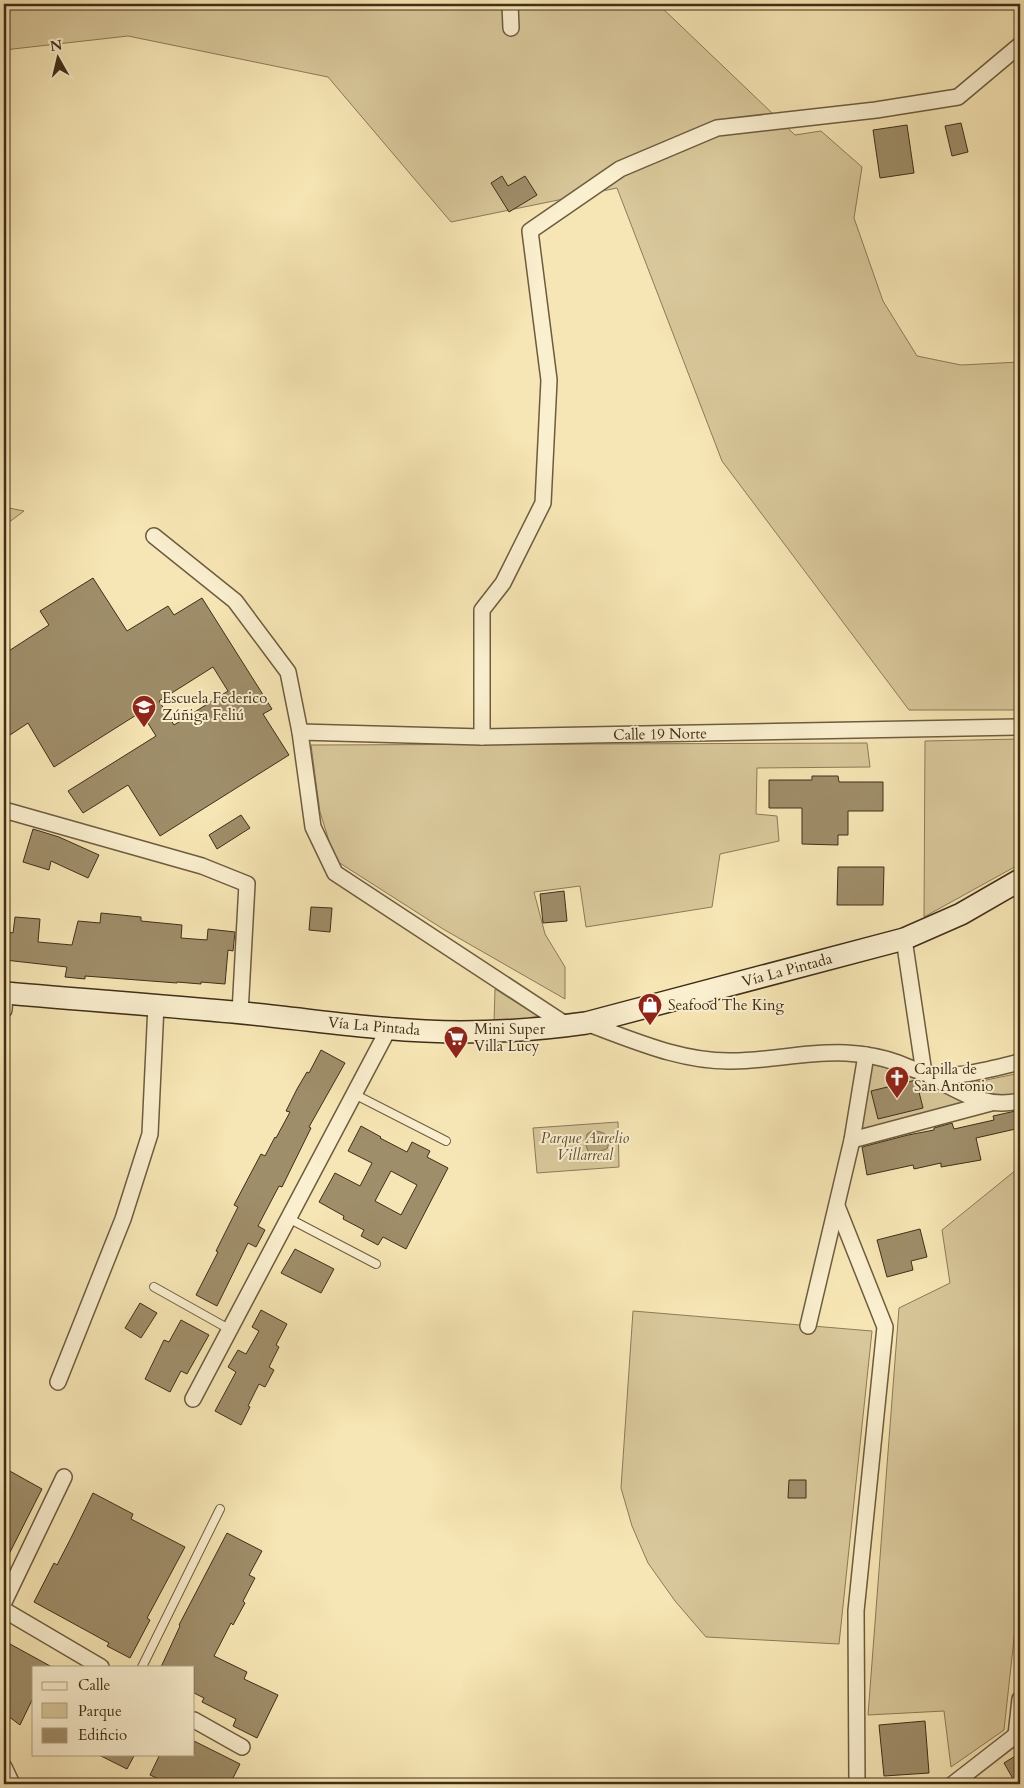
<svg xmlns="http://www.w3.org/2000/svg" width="1024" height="1788" font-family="Cardo,serif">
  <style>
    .green { fill: #d8c79a; stroke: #8c7a59 }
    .water { fill: #b9a780; stroke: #897756 }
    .building { fill: #9f8e6a; stroke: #402e18; fill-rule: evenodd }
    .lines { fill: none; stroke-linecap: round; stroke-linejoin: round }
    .service-casing { stroke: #6e5c3f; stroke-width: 10 }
    .minor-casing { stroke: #6e5c3f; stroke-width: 18 }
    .secondary-casing { stroke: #402e18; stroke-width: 24 }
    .service { stroke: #faefcf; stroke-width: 8 }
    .minor { stroke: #faefcf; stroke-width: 15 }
    .secondary { stroke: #faefcf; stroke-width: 21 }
    .labels { text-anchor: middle; stroke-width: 4; stroke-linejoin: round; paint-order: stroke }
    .poi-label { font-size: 15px; fill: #402e18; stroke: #faefcf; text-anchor: start }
    .street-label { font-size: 15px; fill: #402e18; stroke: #faefcf }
    .park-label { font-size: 15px; font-style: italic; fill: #5e4d32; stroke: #faefcf }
  </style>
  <rect width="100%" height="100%" fill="#f7e6b5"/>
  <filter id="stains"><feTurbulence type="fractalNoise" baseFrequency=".004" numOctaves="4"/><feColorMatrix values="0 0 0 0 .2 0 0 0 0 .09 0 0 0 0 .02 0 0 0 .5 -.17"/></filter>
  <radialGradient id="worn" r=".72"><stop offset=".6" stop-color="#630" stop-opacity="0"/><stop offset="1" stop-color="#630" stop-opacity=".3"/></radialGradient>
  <g class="green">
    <polygon points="4,4 658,4 795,135 821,131 862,167 854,218 883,301 917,356 961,365 1020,362 1020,710 909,710 722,461 617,188 451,222 328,77 128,36 4,50"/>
    <polygon points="4,507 24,511 4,526"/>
    <polygon points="1020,739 1020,864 924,917 925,741"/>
    <polygon points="867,743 870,767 757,768 756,814 777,816 779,841 720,854 712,907 586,927 580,886 534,892 545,934 565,967 565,999 443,929 335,860 320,812 311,745"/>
    <polygon points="495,989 545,1021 494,1024"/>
    <polygon points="869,1062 897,1072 922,1076 974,1102 856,1130"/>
    <polygon points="1020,1073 1020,1093 995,1098 977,1094 972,1083"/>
    <polygon points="618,1122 619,1167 537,1173 533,1128"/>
    <polygon points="1016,1170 1020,1170 1020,1584 1004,1730 951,1767 944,1711 868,1715 899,1308 950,1283 942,1230"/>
    <polygon points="633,1311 872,1331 839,1644 706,1637 675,1601 648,1563 632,1526 621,1488"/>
  </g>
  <path class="water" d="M592 1131C605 1131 612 1136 607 1149L594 1153 588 1151 585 1143 587 1134Z"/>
  <g class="building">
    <polygon points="961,123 968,152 952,156 945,126"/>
    <polygon points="907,125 914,173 880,178 873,130"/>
    <polygon points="502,176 508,186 525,176 537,195 509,212 491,183"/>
    <path d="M93 578 127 631 168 606 174 615 202 598 272 709 263 714 289 755 160 836 128 785 83 813 68 791 156 736 141 712 54 767 28 723 4 739V654L49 625 40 611ZM213 667 228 691 174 725 159 701Z"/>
    <polygon points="812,776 838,776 839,782 883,782 883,811 848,811 848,835 838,835 838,845 802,844 802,808 769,808 769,780 812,780"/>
    <polygon points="241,815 250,828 217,849 209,835"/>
    <polygon points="33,829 59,837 99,855 88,878 51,861 49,870 23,862"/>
    <polygon points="838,867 884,867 883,905 837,905"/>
    <polygon points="564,891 567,921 543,923 540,894"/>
    <polygon points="311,907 332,908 330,932 309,930"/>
    <polygon points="101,913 141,917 141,921 182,925 181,938 207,940 208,929 235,932 233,951 228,950 225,984 201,982 201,984 177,982 177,983 85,976 85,979 65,977 67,967 5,960 8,932 13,933 15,917 40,919 38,942 72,945 78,921 100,923"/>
    <polygon points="321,1050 345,1063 309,1127 311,1128 282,1187 279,1186 258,1226 265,1230 256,1247 248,1243 217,1306 196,1295 218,1252 216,1251 238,1207 234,1205 261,1154 265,1156 275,1137 276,1138 290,1112 286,1111 297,1089 307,1072 309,1073"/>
    <polygon points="916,1080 923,1108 878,1119 871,1091"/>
    <polygon points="1020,1110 1020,1128 976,1138 981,1160 941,1167 941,1163 914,1169 913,1165 867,1175 862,1147 908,1135 934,1130 934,1128 952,1123 954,1129 994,1120 993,1116"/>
    <path d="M361 1126 381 1137 380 1138 407 1152 412 1142 430 1151 427 1157 448 1168 406 1249 383 1237 378 1245 361 1236 364 1230 343 1219 344 1216 319 1202 335 1173 360 1186 372 1163 348 1151ZM391 1171 417 1185 401 1215 375 1201Z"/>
    <polygon points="920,1229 927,1257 911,1261 913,1270 887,1277 877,1240"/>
    <polygon points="295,1249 334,1269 321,1293 281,1273"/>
    <polygon points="140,1303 157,1313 141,1338 125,1328"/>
    <polygon points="261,1310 287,1324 276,1345 279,1347 269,1367 274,1370 265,1387 259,1384 248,1406 250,1407 241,1425 215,1411 236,1372 228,1367 238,1350 246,1354 259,1331 252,1327"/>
    <polygon points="181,1320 209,1335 187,1374 181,1371 170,1392 145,1379 164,1340 169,1342"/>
    <polygon points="8,1470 42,1489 4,1564 4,1478"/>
    <polygon points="789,1480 806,1480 806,1498 788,1498"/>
    <polygon points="93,1493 133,1514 131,1519 185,1547 147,1618 150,1620 130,1658 107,1646 109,1643 34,1602 54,1563 57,1565 71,1538"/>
    <polygon points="227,1533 262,1551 249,1575 255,1578 243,1601 245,1603 233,1625 231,1623 214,1656 247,1672 244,1679 278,1695 257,1738 233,1726 236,1719 202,1702 204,1698 194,1693 194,1667 161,1667 180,1626 179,1625"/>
    <polygon points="10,1644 52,1667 34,1667 34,1696 20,1725 4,1713 4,1655"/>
    <polygon points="925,1721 929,1773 884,1776 879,1725"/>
    <polygon points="194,1741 240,1764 230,1784 170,1784 150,1775 160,1754 194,1754"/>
    <polygon points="1020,1753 1020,1784 1016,1784 1004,1763"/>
    <polygon points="97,1754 135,1754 127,1769"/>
  </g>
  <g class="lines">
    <defs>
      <g id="service">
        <polyline points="354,1094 446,1141"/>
        <polyline points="288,1218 376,1264"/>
        <polyline points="154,1287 229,1329"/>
        <polyline points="142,1667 220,1509"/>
      </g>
      <g id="minor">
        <polyline points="510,4 511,28"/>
        <polyline points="154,536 235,601 288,672 300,732 313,827 335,873 568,1026"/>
        <polyline points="300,732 482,737 1020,727"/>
        <polyline points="482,737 482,610 503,583 543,503 549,380 530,231 620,169 717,128 876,110 958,97 1020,45"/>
        <polyline points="4,810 202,866 247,884 240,1013"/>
        <polyline points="904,939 924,1073"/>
        <polyline points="4,1010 5,993"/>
        <path d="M586 1023C633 1040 681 1062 732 1061 770 1061 808 1051 846 1053 863 1054 882 1057 898 1063 906 1066 914 1070 923 1072 953 1081 990 1069 1020 1062"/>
        <path d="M930 1076C961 1092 984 1109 1020 1101"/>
        <polyline points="852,1140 991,1103"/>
        <polyline points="837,1206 885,1327 856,1611 857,1784"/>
        <polyline points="808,1326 852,1140 866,1055"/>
        <polyline points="58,1382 123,1219 150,1134 156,1005"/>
        <polyline points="193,1399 389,1028"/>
        <polyline points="4,1602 64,1477"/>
        <polyline points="4,1610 101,1667"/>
        <polyline points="194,1720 242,1747"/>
        <polyline points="1016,1735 1020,1699"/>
        <polyline points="4,1767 12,1784"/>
        <polyline points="953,1784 1020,1732"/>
      </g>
      <path id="secondary" d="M4 993C87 1000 170 1006 253 1014 322 1021 392 1032 461 1032 503 1032 544 1029 586 1023L904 939 961 914 1020 880"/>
    </defs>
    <use href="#service" class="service-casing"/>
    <use href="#minor" class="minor-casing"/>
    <use href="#secondary" class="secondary-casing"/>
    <use href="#service" class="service"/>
    <use href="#minor" class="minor"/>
    <use href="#secondary" class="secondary"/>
  </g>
  <defs>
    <symbol id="school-pin" viewBox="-11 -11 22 30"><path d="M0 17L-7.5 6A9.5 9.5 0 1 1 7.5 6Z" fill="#8f2418" stroke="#faefcf"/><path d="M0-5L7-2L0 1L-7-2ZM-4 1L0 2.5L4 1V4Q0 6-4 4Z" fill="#fff"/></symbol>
    <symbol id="shop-pin" viewBox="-11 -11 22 30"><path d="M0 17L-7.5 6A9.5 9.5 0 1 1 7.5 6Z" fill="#8f2418" stroke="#faefcf"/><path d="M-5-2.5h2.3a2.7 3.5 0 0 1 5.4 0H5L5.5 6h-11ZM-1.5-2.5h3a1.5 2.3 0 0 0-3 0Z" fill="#fff"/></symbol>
    <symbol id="supermarket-pin" viewBox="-11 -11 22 30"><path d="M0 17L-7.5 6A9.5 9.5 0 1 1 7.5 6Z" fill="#8f2418" stroke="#faefcf"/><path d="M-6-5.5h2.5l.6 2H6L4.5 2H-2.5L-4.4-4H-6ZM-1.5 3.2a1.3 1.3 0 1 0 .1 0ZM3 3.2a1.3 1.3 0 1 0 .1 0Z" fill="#fff"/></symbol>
    <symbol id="church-pin" viewBox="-11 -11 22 30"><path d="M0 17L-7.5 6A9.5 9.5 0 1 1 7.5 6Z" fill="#8f2418" stroke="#faefcf"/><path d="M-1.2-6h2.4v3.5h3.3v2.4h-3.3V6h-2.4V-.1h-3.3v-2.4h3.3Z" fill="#fff"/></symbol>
  </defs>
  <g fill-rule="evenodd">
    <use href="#school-pin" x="130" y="693" width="28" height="38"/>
    <use href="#shop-pin" x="636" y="991" width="28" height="38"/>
    <use href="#supermarket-pin" x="442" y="1024" width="28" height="38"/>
    <use href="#church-pin" x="883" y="1064" width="28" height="38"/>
  </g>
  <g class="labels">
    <g class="poi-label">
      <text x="162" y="703">Escuela Federico<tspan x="162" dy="17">Zúñiga Feliú</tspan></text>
      <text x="668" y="1010">Seafood The King</text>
      <text x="474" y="1034">Mini Super<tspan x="474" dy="17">Villa Lucy</tspan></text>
      <text x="914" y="1074">Capilla de<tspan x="914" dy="17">San Antonio</tspan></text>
    </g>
    <g class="street-label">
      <text transform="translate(660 734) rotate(-1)" y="5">Calle 19 Norte</text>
      <text transform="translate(787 970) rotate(-15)" y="5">Vía La Pintada</text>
      <text transform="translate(374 1026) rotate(5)" y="5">Vía La Pintada</text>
    </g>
    <g class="park-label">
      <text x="585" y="1143">Parque Aurelio<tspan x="585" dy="17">Villarreal</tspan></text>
    </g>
  </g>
  <rect width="1024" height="1788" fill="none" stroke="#f7e6b5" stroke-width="20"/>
  <rect x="5" y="5" width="1014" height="1778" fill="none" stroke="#402e18" stroke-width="2.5"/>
  <rect x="10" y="10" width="1004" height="1768" fill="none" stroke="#402e18"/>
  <rect x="32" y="1666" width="162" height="90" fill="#faefcf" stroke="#b0a286"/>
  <rect x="42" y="1682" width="25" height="8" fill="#faefcf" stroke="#b0a286"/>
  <text x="78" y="1690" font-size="15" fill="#402e18">Calle</text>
  <rect x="42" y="1703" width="25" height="15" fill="#d8c79a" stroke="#b0a286"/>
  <text x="78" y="1716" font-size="15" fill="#402e18">Parque</text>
  <rect x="42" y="1728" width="25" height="15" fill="#9f8e6a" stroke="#b0a286"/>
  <text x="78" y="1740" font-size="15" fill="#402e18">Edificio</text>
  <g transform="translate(58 58) rotate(352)" stroke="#faefcf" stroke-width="4" paint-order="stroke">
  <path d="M0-4L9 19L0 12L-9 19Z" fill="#402e18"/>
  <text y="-8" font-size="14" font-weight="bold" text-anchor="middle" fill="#402e18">N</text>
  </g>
  <rect width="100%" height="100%" filter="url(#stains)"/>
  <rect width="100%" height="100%" fill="url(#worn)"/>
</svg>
